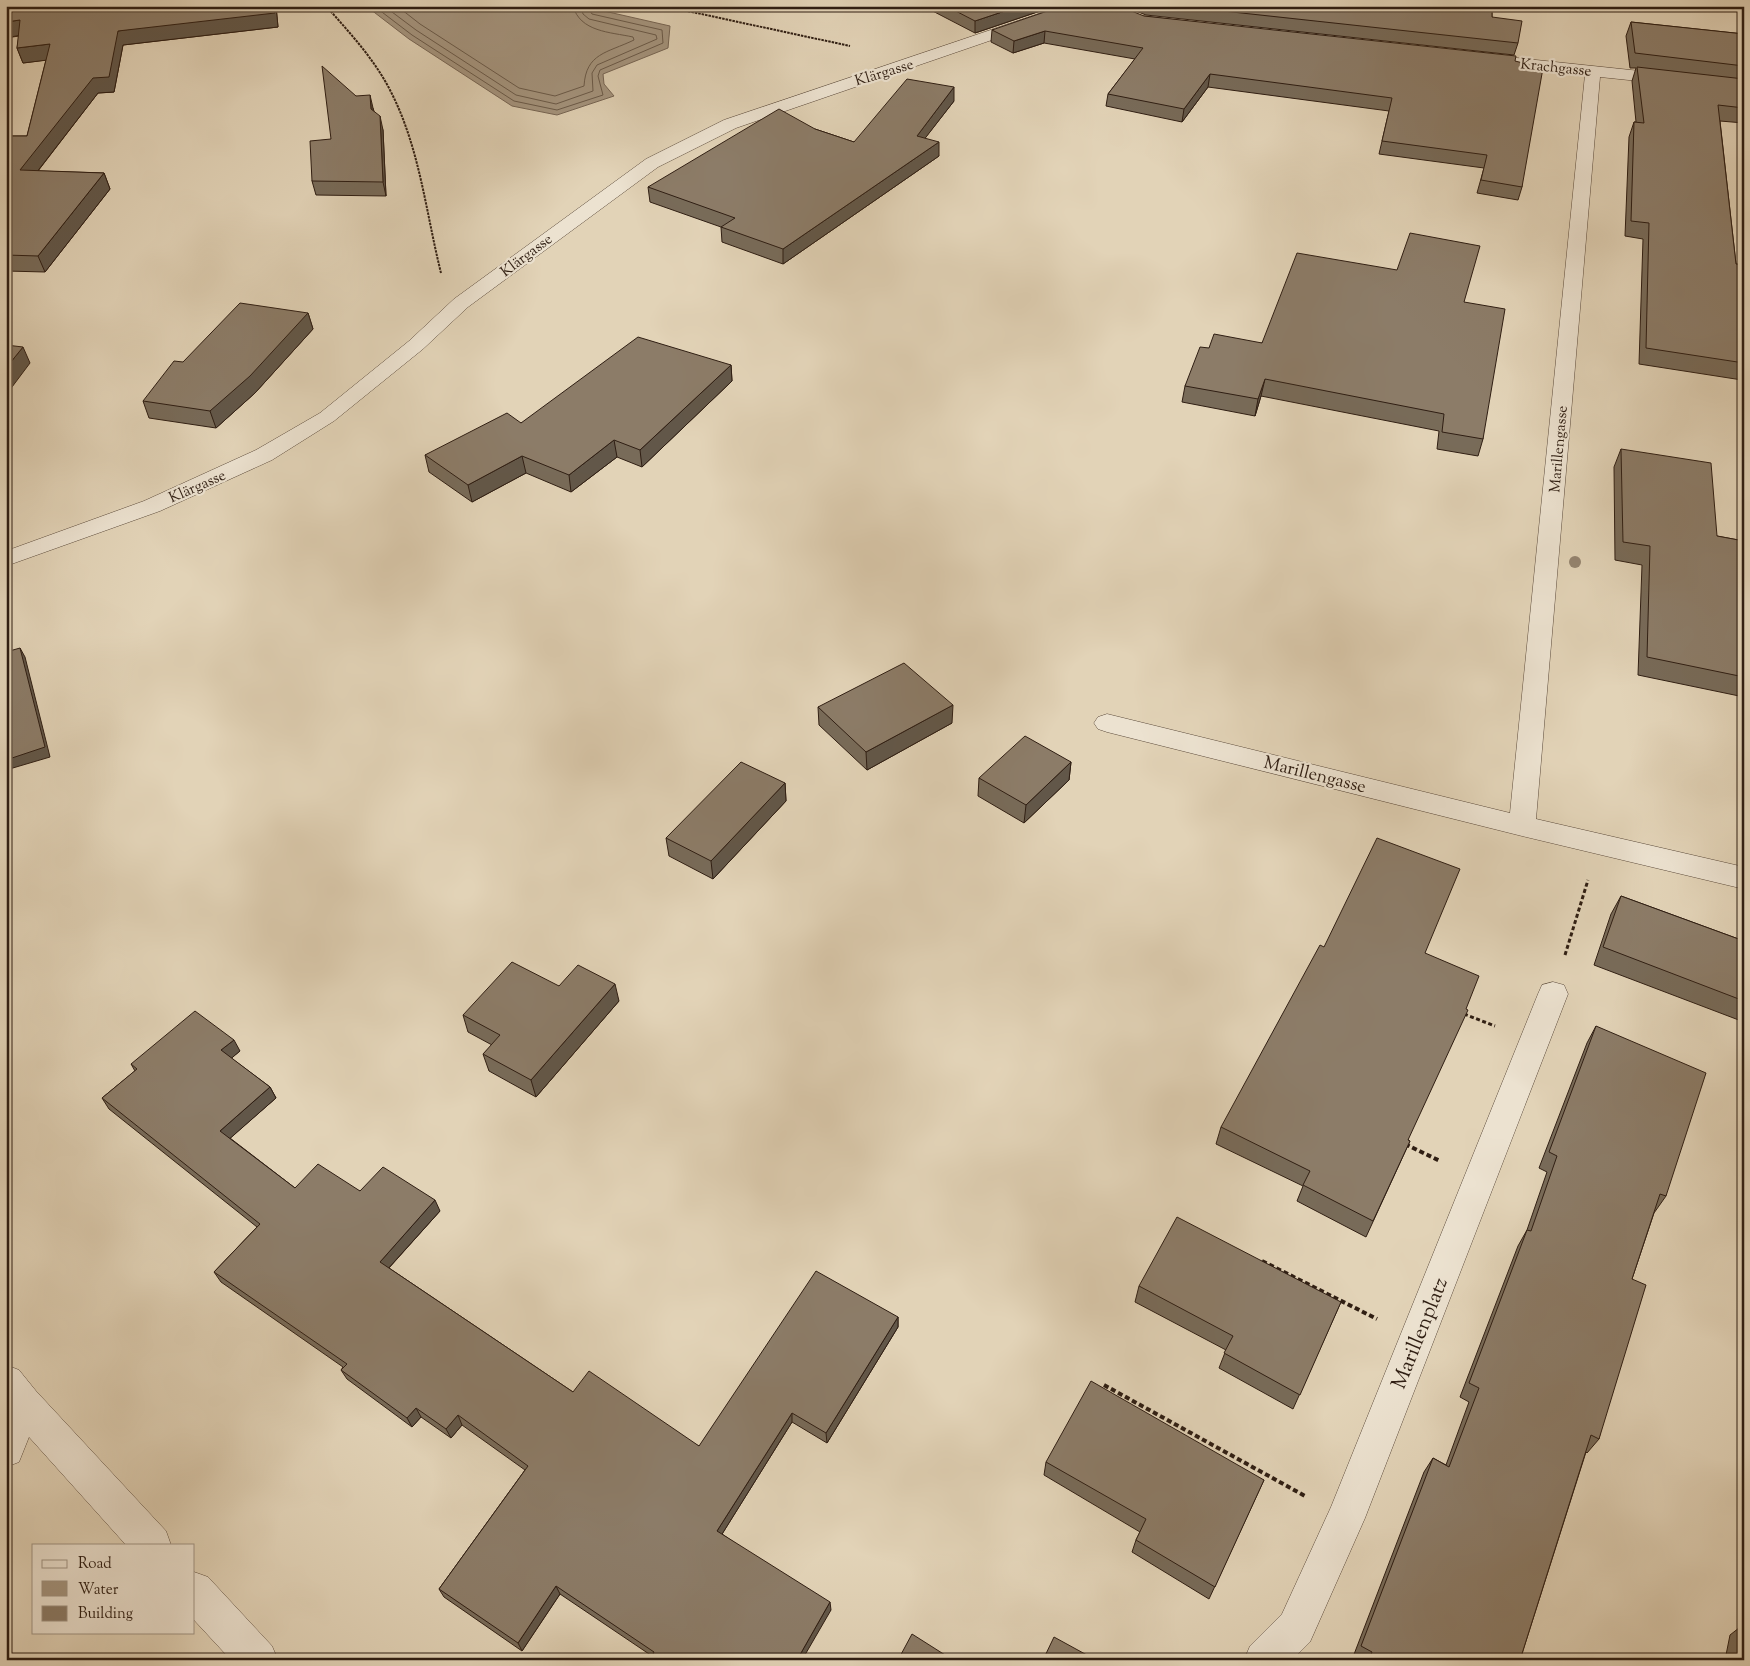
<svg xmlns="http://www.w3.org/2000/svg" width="1750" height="1666" font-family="'Sorts Mill Goudy',serif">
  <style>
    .water { fill: #a5957f; stroke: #766554 }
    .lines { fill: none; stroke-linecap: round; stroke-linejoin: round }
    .shore { stroke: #6a5a49; stroke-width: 1 }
    .minor-casing { stroke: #5c4b3c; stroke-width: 1 }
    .path-far2 { stroke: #2f1e13; stroke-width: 2; stroke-dasharray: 2.5 1; stroke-linecap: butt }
    .path-far1 { stroke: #2f1e13; stroke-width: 3; stroke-dasharray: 4 2.5; stroke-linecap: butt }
    .path { stroke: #2f1e13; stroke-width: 4; stroke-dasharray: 5 3; stroke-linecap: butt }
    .minor { fill: #ece2d0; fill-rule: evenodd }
    .tree { fill: #948470 }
    .wall { fill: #786b59; stroke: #2f1e13 }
    .shaded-wall { fill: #625749; stroke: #2f1e13 }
    .building { fill: #8c7c68; stroke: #2f1e13 }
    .labels { text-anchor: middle; stroke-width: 4.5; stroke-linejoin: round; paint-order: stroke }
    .far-street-label { font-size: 15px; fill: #2f1e13; stroke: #ece2d0 }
    .street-label { font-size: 18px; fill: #2f1e13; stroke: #ece2d0 }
    .near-street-label { font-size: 21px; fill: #2f1e13; stroke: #ece2d0 }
  </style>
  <rect width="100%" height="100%" fill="#e2d3b7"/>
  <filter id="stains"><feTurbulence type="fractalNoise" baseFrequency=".004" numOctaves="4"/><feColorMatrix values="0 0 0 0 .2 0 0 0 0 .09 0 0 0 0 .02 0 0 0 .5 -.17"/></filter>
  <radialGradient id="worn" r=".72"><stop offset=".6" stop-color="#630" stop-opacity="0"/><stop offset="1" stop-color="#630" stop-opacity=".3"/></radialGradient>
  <polygon class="water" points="366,6 582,6 670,26 668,48 603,74 604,84 614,96 557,115 512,106 409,39"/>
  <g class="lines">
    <g class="shore">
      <polyline points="374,6 412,35 514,101 557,110 603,95 598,76 600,70 663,43 662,30 592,14 587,6"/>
      <polyline points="384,6 416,30 516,95 556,104 593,91 592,73 597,65 657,39 656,35 589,19 583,14 581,6"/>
      <path d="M397 6 420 24 519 88 555 96 584 86C586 53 607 53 634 40L633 37C610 32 580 32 573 6"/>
    </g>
    <defs>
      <g id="minor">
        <polygon points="1062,6 1084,6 1082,9 736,128 658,167 468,307 423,349 334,421 272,460 160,511 6,566 6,551 144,501 256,450 320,413 409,341 454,299 646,159 724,120"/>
        <polygon points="1489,55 1744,82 1744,92 1600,77 1536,819 1744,867 1744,889 1522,836 1107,732 1098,729 1094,723 1098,717 1107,714 1510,813 1585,75 1483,63 1481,60 1483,57"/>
        <polygon points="1553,982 1564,985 1568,994 1365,1518 1310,1642 1292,1660 1244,1660 1250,1646 1282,1614 1331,1507 1538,994 1542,985"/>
        <polygon points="6,1365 19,1370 36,1391 166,1531 171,1545 126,1545 29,1437 19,1462 6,1467"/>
        <polygon points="194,1572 208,1577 272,1646 278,1660 231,1660 194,1620"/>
      </g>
    </defs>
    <use href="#minor" class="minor-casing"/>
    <g class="path-far2">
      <path d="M326 6C350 33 376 61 392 94 420 150 426 213 441 273"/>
      <polyline points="664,6 850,46"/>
    </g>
    <g class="path-far1">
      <polyline points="1565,955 1588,880"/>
      <polyline points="1464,1014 1495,1026"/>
    </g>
    <g class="path">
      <polyline points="1405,1144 1440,1161"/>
      <polyline points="1262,1261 1377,1319"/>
      <polyline points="1104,1385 1305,1496"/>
    </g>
    <use href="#minor" class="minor"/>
  </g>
  <circle class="tree" cx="1575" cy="562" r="6"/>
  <g class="wall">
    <polygon points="6,6 276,6 278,27 123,45 114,92 98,93 38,171 104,173 110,189 45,272 6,271 6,136 27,136 46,60 23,63 17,48 19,36 6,38"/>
    <polygon points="923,6 1055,6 975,33"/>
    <polygon points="1123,6 1492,6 1492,17 1518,43 1514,55 1146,15"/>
    <polygon points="1144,16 1515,61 1522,187 1518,200 1477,193 1484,168 1379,154 1389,111 1208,87 1182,122 1106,106 1108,94 1135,59 1044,43 1013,53 991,42 992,30"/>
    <polygon points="1631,22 1744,34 1744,123 1720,121 1736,264 1744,265 1744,376 1742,380 1639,364 1643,239 1625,236 1629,137 1634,122 1636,122 1632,81 1636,68 1630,68 1626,36"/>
    <polygon points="356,96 373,108 374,111 383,130 386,196 316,195 312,181 331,139"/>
    <polygon points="954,101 925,138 939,156 783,264 722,242 721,227 650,202 648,187 815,129 854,142"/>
    <polygon points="1464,302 1483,439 1478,456 1437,449 1439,431 1261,396 1255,416 1182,402 1185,386 1209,348 1262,343"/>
    <polygon points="308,313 313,329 255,393 216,428 149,418 143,401"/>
    <polygon points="731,365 732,381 642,467 617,457 571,492 526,473 472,502 429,472 425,455 521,423"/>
    <polygon points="1621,449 1717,536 1744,541 1744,697 1638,675 1642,565 1615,560 1614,467"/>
    <polygon points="818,707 952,723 867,770 819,725"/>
    <polygon points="1071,762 1069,780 1024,823 978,796 979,778"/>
    <polygon points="785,783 786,801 713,879 669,856 666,838"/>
    <polygon points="1621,896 1744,941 1744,1022 1594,965 1611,914"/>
    <polygon points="1425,953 1408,1140 1410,1141 1366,1237 1297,1201 1303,1186 1216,1144 1221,1127"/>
    <polygon points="559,986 619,1001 536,1097 489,1071 483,1054 492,1045 468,1032 463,1015"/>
    <polygon points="1596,1026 1666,1196 1654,1213 1632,1279 1599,1439 1587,1453 1586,1452 1520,1660 1357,1660 1353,1657 1424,1472 1433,1458 1446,1465 1469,1402 1460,1397 1518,1246 1527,1230 1547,1172 1539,1168 1587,1043"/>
    <polygon points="240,1051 231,1058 270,1087 276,1098 230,1138 295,1188 360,1191 440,1211 389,1268 573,1392 699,1446 898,1317 898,1327 827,1443 792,1422 722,1534 831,1610 652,1656 560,1594 522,1651 444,1597 439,1589 525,1470 462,1425 451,1438 421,1417 412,1427 347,1379 341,1370 343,1367 221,1282 214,1272 257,1227 109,1109 102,1098 135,1071 131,1064"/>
    <polygon points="1139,1286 1341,1302 1293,1409 1219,1368 1226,1350 1135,1302"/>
    <polygon points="1046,1462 1264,1480 1209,1599 1132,1552 1136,1540 1140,1532 1044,1475"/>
    <polygon points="1744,1624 1744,1660 1725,1660 1730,1635"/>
  </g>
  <g class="shaded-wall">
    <polygon points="276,6 278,27 123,45 114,92 98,93 26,186 20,170 118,31"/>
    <polygon points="1020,6 1055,6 975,33 975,21"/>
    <polygon points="20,20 26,34 6,38 6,22"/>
    <polygon points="1045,31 1044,43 1013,53 1014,41"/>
    <polygon points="50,44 56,59 23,63 17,48"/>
    <polygon points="1210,74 1208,87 1182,122 1184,109"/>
    <polygon points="954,87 954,101 916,150 917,136"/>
    <polygon points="370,95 373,108 374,123 371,109"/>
    <polygon points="380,116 383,130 386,196 383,182"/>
    <polygon points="939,142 939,156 783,264 783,249"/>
    <polygon points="104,173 110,189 45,272 38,256"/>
    <polygon points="308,313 313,329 255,393 216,428 210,411"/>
    <polygon points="23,347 30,363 6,395 6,368"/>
    <polygon points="731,365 732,381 642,467 640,450"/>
    <polygon points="1265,379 1261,396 1255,416 1258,399"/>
    <polygon points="614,440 617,457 571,492 569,475"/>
    <polygon points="522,456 526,473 472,502 468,485"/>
    <polygon points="20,648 25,657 50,757 6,770 6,760"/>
    <polygon points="953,705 952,723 867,770 866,752"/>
    <polygon points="1071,762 1069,780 1024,823 1026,805"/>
    <polygon points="785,783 786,801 713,879 711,861"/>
    <polygon points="615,984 619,1001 536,1097 531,1080"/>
    <polygon points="234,1040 240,1051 227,1062 221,1050"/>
    <polygon points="270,1087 276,1098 226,1142 220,1131"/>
    <polygon points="435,1200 440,1211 385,1272 380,1262"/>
    <polygon points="898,1317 898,1327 827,1443 826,1433"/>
    <polygon points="416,1408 421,1417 412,1427 407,1418"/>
    <polygon points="792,1413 792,1422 719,1539 717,1531"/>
    <polygon points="458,1415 462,1425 451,1438 446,1429"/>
    <polygon points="556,1586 560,1594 522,1651 518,1643"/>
    <polygon points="830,1602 831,1610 802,1660 797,1660"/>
  </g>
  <g class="building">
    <polygon points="6,6 274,6 275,13 118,31 109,77 93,78 20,170 104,173 38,256 6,255 6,136 27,136 50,44 17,48 20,20 6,22"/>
    <polygon points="946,6 1020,6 975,21"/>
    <polygon points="1062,6 1119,6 1144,16 1516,56 1515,61 1543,68 1522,187 1481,180 1487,155 1382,141 1392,98 1210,74 1184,109 1108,94 1143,48 1045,31 1014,41 992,30"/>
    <polygon points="1177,6 1492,6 1492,17 1522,21 1518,43"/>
    <polygon points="1631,22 1744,34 1744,66 1635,53"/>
    <polygon points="322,66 356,96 370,95 371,109 380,116 383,182 312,181 310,141 331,139"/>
    <polygon points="1637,67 1744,79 1744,108 1718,105 1736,264 1744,265 1744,363 1646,348 1649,223 1631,221 1634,122 1644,123"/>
    <polygon points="907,79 954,87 917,136 939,142 783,249 721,227 735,218 648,187 779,109 815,129 854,142"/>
    <polygon points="1410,233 1480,246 1464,302 1505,309 1483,439 1442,432 1444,414 1265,379 1258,399 1185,386 1200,347 1209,348 1214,334 1262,343 1297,253 1397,270"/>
    <polygon points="240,303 308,313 250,376 210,411 143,401 174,361 183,362"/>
    <polygon points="638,337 731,365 640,450 614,440 569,475 522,456 468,485 425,455 507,413 521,423"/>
    <polygon points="6,345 23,347 6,368"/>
    <polygon points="1621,449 1711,463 1717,536 1744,541 1744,677 1647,657 1650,546 1623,542"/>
    <polygon points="20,648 45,747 6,760 6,652"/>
    <polygon points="904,663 953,705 866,752 818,707"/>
    <polygon points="1025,736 1071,762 1026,805 979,778"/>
    <polygon points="741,762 785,783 711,861 666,838"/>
    <polygon points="1377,838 1460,869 1425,953 1479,976 1466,1009 1468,1010 1408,1140 1410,1141 1373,1221 1303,1185 1310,1171 1221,1127 1320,945 1324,947"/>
    <polygon points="1621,896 1744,941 1744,1001 1603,947"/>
    <polygon points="512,962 559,986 578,965 615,984 531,1080 483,1054 500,1035 463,1015"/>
    <polygon points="195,1011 234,1040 221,1050 270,1087 220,1131 295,1188 318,1164 360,1191 383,1167 435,1200 380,1262 573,1392 589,1371 699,1446 816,1271 898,1317 826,1433 792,1413 717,1531 830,1602 797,1660 650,1660 654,1652 556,1586 518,1643 439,1589 528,1466 458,1415 446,1429 416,1408 407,1418 341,1370 347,1364 214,1272 260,1224 102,1098 137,1069 131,1064"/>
    <polygon points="1596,1026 1706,1073 1666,1196 1660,1194 1632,1279 1646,1285 1599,1439 1591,1435 1520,1660 1369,1660 1372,1652 1361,1646 1433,1458 1449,1467 1479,1388 1469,1383 1527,1230 1531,1231 1557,1156 1549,1152"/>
    <polygon points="1177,1217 1341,1302 1300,1395 1224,1353 1233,1336 1139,1286"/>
    <polygon points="1091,1381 1264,1480 1215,1587 1136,1540 1146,1519 1046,1462"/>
    <polygon points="1744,1630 1744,1660 1738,1660"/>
    <polygon points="912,1634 953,1660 898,1660"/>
    <polygon points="1054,1637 1096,1660 1043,1660"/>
  </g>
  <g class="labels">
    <g class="far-street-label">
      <text transform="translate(1556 67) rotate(6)" y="5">Krachgasse</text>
      <text transform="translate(884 72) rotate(-17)" y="5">Klärgasse</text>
      <text transform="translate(526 255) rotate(-37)" y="5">Klärgasse</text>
      <text transform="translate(1558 449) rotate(-85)" y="5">Marillengasse</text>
      <text transform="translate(197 486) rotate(-24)" y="5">Klärgasse</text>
    </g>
    <g class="street-label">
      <text transform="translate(1315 774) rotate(14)" y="6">Marillengasse</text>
    </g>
    <g class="near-street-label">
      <text transform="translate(1419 1333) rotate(-68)" y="7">Marillenplatz</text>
    </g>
  </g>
  <rect width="1750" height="1666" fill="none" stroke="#e2d3b7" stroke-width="25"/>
  <rect x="8" y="8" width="1735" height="1651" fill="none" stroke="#2f1e13" stroke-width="2.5"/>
  <rect x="12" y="12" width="1725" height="1641" fill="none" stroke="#2f1e13"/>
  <rect x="32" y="1544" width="162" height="90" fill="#ece2d0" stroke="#a09484"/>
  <rect x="42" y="1560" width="25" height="8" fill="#ece2d0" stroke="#a09484"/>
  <text x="78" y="1568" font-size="15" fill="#2f1e13">Road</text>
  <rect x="42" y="1581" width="25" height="15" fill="#a5957f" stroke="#a09484"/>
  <text x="78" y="1594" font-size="15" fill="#2f1e13">Water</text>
  <rect x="42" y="1606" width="25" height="15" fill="#8c7c68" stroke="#a09484"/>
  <text x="78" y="1618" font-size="15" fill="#2f1e13">Building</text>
  <rect width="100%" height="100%" filter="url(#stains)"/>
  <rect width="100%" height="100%" fill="url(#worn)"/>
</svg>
